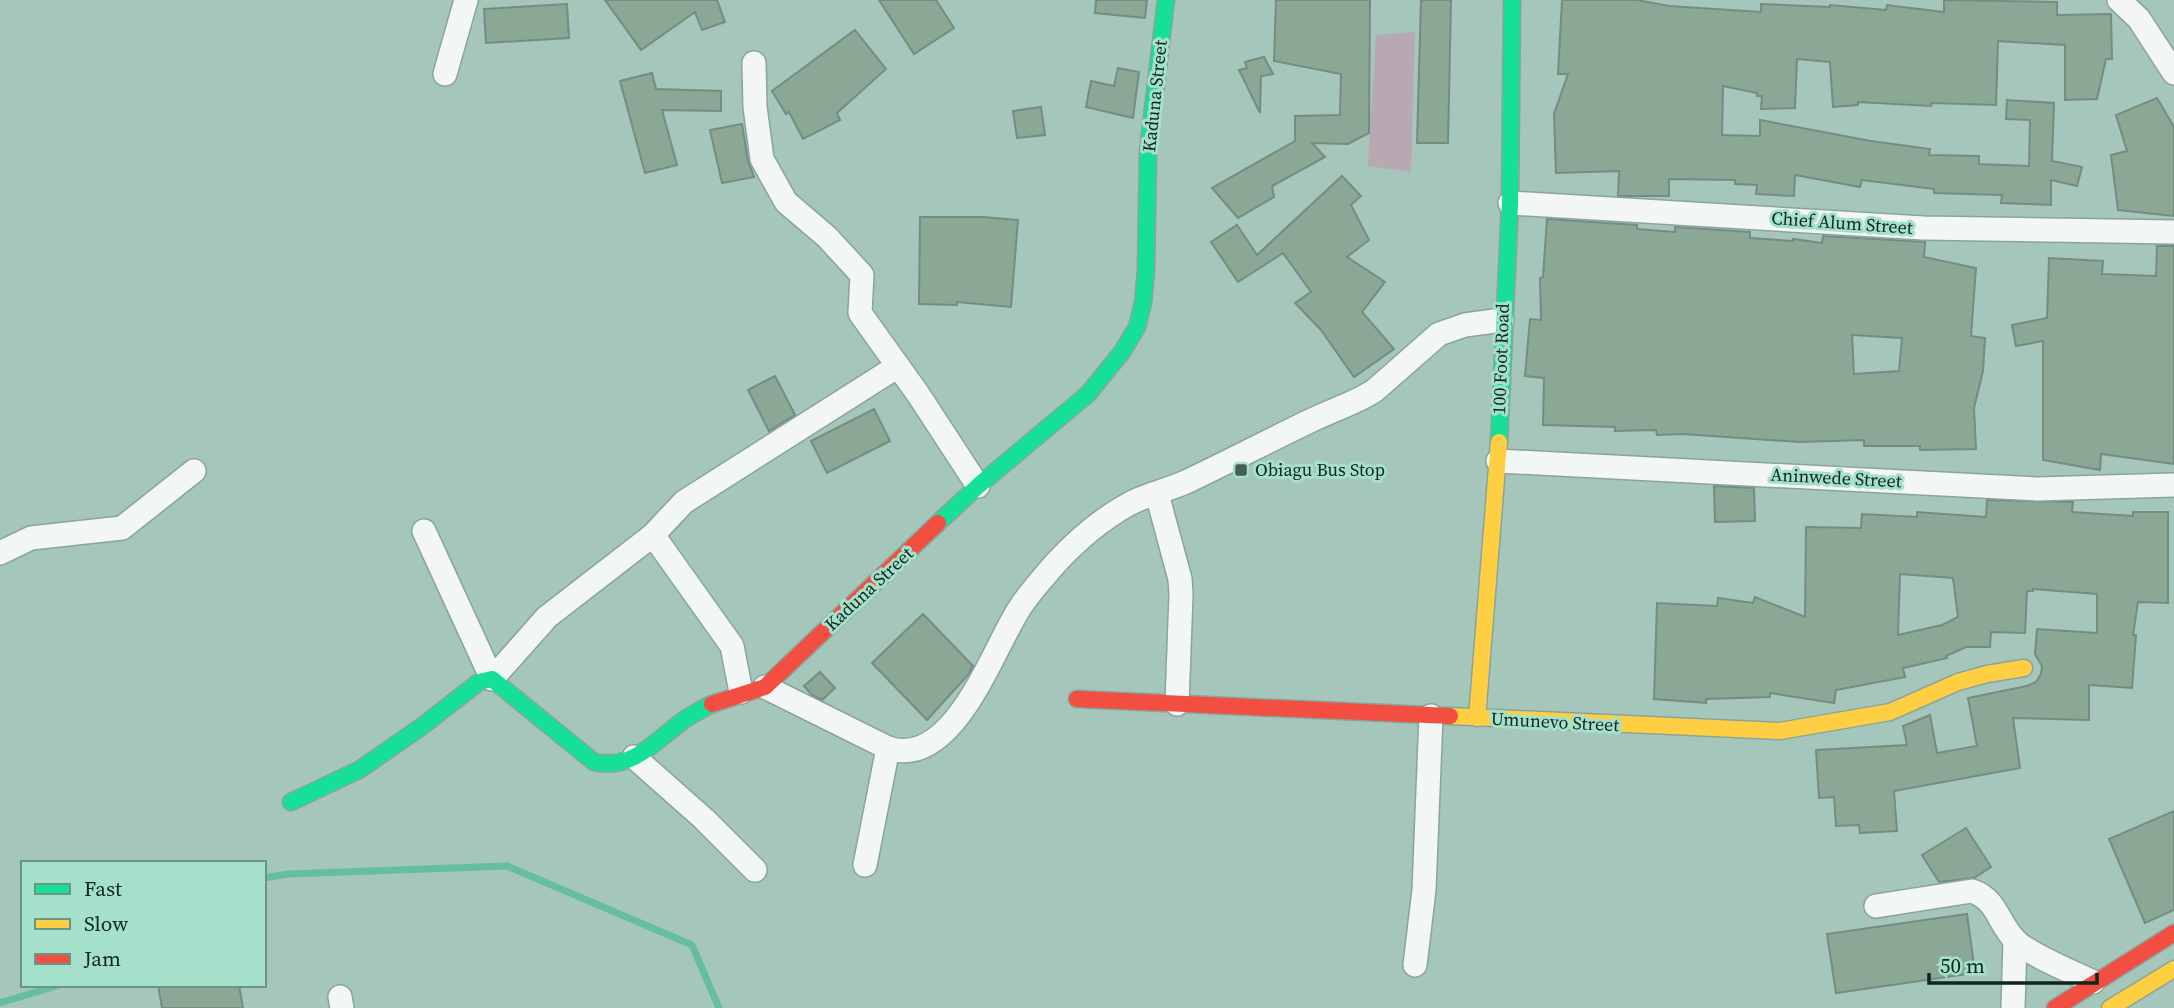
<svg xmlns="http://www.w3.org/2000/svg" width="2174" height="1008" font-family="'Source Serif 4',serif">
  <style>
    .green { fill: #b8a8b1 }
    .lines { fill: none; stroke-linecap: round; stroke-linejoin: round }
    .stream { stroke: #65bea2; stroke-width: 7 }
    .building { fill: #8ba897; stroke: #768c81; stroke-width: 2; fill-rule: evenodd }
    .street-casing { stroke: #8ba49b; stroke-width: 26 }
    .fast-casing { stroke: #8ba49b; stroke-width: 19 }
    .slow-casing { stroke: #8ba49b; stroke-width: 19 }
    .jam-casing { stroke: #8ba49b; stroke-width: 19 }
    .street { stroke: #f2f6f5; stroke-width: 23 }
    .fast { stroke: #16e098; stroke-width: 16 }
    .slow { stroke: #ffcf43; stroke-width: 16 }
    .jam { stroke: #f24e42; stroke-width: 16 }
    .poi-dot { fill: #435e55; stroke: #a5e0ca; stroke-width: 2.5 }
    .labels { text-anchor: middle; stroke-width: 6; stroke-linejoin: round; paint-order: stroke }
    .street-label { font-size: 18px; fill: #0e261e; stroke: #a5e0ca }
    .poi-label { font-size: 18px; fill: #0e261e; stroke: #a5e0ca; text-anchor: start }
  </style>
  <rect width="100%" height="100%" fill="#a5c6ba"/>
  <polygon class="green" points="1415,32 1411,172 1368,166 1376,35"/>
  <g class="lines">
    <g class="stream">
      <polyline points="264,878 288,874 507,866 692,945 719,1008"/>
      <polyline points="0,1003 59,985"/>
    </g>
  </g>
  <g class="building">
    <polygon points="605,0 717,0 725,22 702,30 695,12 641,50"/>
    <polygon points="879,0 936,0 954,28 914,54"/>
    <polygon points="1096,0 1147,0 1145,18 1095,13"/>
    <polygon points="1276,0 1370,0 1369,133 1348,144 1312,143 1325,157 1272,186 1274,197 1238,218 1212,188 1295,141 1295,116 1340,115 1341,74 1274,61"/>
    <polygon points="1421,0 1451,0 1448,143 1417,143"/>
    <polygon points="1562,0 1637,0 1669,6 1761,12 1761,4 1830,7 1830,5 1886,10 1887,5 1944,12 1944,0 2057,2 2057,15 2111,14 2112,59 2106,59 2097,99 2065,100 2065,45 1998,41 1996,105 1931,103 1931,106 1858,102 1858,105 1833,107 1830,62 1797,59 1795,108 1761,109 1762,96 1757,96 1757,93 1723,86 1722,135 1760,136 1760,120 1871,141 1930,149 1929,155 1979,156 1979,164 2029,166 2030,120 2006,119 2007,100 2054,103 2052,161 2082,167 2077,186 2051,180 2051,205 2001,203 2002,195 1934,193 1934,189 1862,180 1860,187 1795,175 1794,196 1756,194 1757,185 1735,184 1735,180 1669,179 1669,196 1618,196 1619,171 1556,173 1554,114 1568,74 1558,74"/>
    <polygon points="567,4 569,38 486,43 484,9"/>
    <polygon points="855,30 886,69 837,113 840,120 803,139 789,112 786,114 772,91"/>
    <polygon points="1264,57 1273,74 1261,76 1260,113 1239,70 1247,68 1245,62"/>
    <polygon points="1118,68 1139,72 1133,118 1086,107 1091,81 1114,86"/>
    <polygon points="652,73 656,89 721,91 721,111 662,110 677,165 645,173 620,81"/>
    <polygon points="2157,98 2174,127 2174,216 2118,210 2111,155 2127,151 2116,115"/>
    <polygon points="1041,107 1045,135 1017,138 1013,111"/>
    <polygon points="742,124 748,161 754,177 722,183 710,130"/>
    <polygon points="1342,176 1361,196 1351,205 1369,240 1347,257 1385,282 1362,312 1394,349 1354,377 1321,330 1295,303 1311,292 1283,253 1238,282 1211,242 1237,225 1257,255"/>
    <polygon points="920,217 983,217 1018,220 1011,307 957,302 957,305 919,304"/>
    <path d="M1547 219 1637 225V229L1675 232V227L1750 232V238L1793 241V239L1822 243 1823 236 1925 242 1924 257 1976 268 1971 336 1985 338 1983 371 1974 408 1976 449 1920 450V446H1864V440L1800 442 1683 434 1657 435 1656 430 1615 431V427L1543 425 1544 378 1525 376 1530 319 1541 320 1540 278 1543 277ZM1852 335 1902 338 1899 371 1854 374Z"/>
    <polygon points="2157,246 2174,246 2174,464 2101,454 2100,470 2043,460 2043,341 2016,346 2012,325 2047,318 2049,258 2103,261 2102,274 2156,276"/>
    <polygon points="775,376 795,415 769,431 748,390"/>
    <polygon points="874,409 890,441 827,473 811,441"/>
    <polygon points="1714,486 1754,488 1755,521 1715,522"/>
    <path d="M1987 500 2073 502 2072 512 2133 516V512H2168V603L2138 602 2133 635H2136L2132 688 2089 685V720L2013 718 2020 768 1894 791 1897 831 1860 833 1859 825 1836 826 1834 797 1819 798 1816 750 1907 745 1903 726 1930 715 1937 753 1977 746 1968 698 2027 686 2036 682 2041 674 2042 666 2035 654 2037 629 2097 633V594L2033 589V591H2027L2025 633 1991 632 1990 647H1966L1946 656 1947 658 1903 668 1905 677 1836 690 1834 703 1770 693V697L1706 699V703L1654 699 1657 603 1717 606 1718 598 1753 603 1755 597 1805 617 1806 527 1861 528 1862 514 1917 517V512L1986 517ZM1900 574 1953 578 1958 617 1942 625 1898 635Z"/>
    <polygon points="923,614 973,666 968,675 927,720 872,663"/>
    <polygon points="820,672 835,688 822,700 812,695 804,686"/>
    <polygon points="2174,811 2174,910 2145,923 2109,839"/>
    <polygon points="1966,828 1991,867 1974,878 1939,882 1922,855"/>
    <polygon points="1967,914 1975,973 1836,993 1827,934"/>
    <polygon points="158,985 239,985 243,1008 162,1008"/>
  </g>
  <g class="lines">
    <defs>
      <g id="street">
        <polyline points="2119,0 2139,19 2174,73"/>
        <polyline points="754,63 755,107 762,159 786,202 827,237 862,275 860,313 918,394 978,486"/>
        <polyline points="445,74 466,0"/>
        <polyline points="1510,203 1923,228 2174,232"/>
        <polyline points="1498,461 2037,489 2174,485"/>
        <polyline points="1157,494 1180,579 1181,594 1177,704"/>
        <polyline points="424,531 492,679 547,617 653,535 684,502 898,366"/>
        <polyline points="653,535 732,646 741,692"/>
        <polyline points="0,553 31,538 122,528 194,471"/>
        <path d="M765 687 888 748C953 770 992 651 1019 609 1029 593 1043 578 1055 564 1076 541 1102 519 1129 504 1147 494 1169 490 1188 481 1230 461 1270 440 1312 420 1333 410 1355 403 1374 391L1439 334 1465 325 1502 320"/>
        <polyline points="634,757 704,819 755,870"/>
        <polyline points="865,865 888,748"/>
        <path d="M1876 906 1972 891C1997 899 1998 923 2015 940 2029 955 2073 972 2093 982"/>
        <polyline points="1415,965 1424,890 1431,716"/>
        <polyline points="340,997 342,1008"/>
        <polyline points="2013,1008 2015,941"/>
      </g>
      <g id="fast">
        <polyline points="1499,442 1510,203 1512,0"/>
        <polyline points="938,523 978,486 1088,394 1122,352 1137,327 1143,303 1146,270 1148,151 1166,0"/>
        <path d="M291 802 359 770 421 727 479 682 492 679 594 762C632 771 655 741 684 720 693 714 702 709 712 704"/>
      </g>
      <g id="slow">
        <polyline points="1450,716 1780,731 1890,712 1958,682 1987,674 2024,668"/>
        <polyline points="1477,718 1499,442"/>
        <polyline points="2110,1008 2174,969"/>
      </g>
      <g id="jam">
        <polyline points="1077,699 1450,716"/>
        <polyline points="712,704 765,687 938,523"/>
        <polyline points="2055,1008 2174,933"/>
      </g>
    </defs>
    <use href="#street" class="street-casing"/>
    <use href="#fast" class="fast-casing"/>
    <use href="#slow" class="slow-casing"/>
    <use href="#jam" class="jam-casing"/>
    <use href="#street" class="street"/>
    <use href="#fast" class="fast"/>
    <use href="#slow" class="slow"/>
    <use href="#jam" class="jam"/>
  </g>
  <rect class="poi-dot" x="1234" y="463" width="14" height="14" rx="3.5"/>
  <g class="labels">
    <g class="street-label">
      <text transform="translate(1155 96) rotate(-84)" y="6">Kaduna Street</text>
      <text transform="translate(1842 223) rotate(4)" y="6">Chief Alum Street</text>
      <text transform="translate(1501 359) rotate(-88)" y="6">100 Foot Road</text>
      <text transform="translate(1836 478) rotate(3)" y="6">Aninwede Street</text>
      <text transform="translate(869 589) rotate(-43)" y="6">Kaduna Street</text>
      <text transform="translate(1555 722) rotate(3)" y="6">Umunevo Street</text>
    </g>
    <g class="poi-label">
      <text x="1255" y="476">Obiagu Bus Stop</text>
    </g>
  </g>
  <rect x="21" y="861" width="245" height="126" fill="#a5e0ca" stroke="#699685" stroke-width="2"/>
  <rect x="35" y="884" width="35" height="10" fill="#16e098" stroke="#699685" stroke-width="2"/>
  <text x="84" y="896" font-size="21" fill="#0e261e">Fast</text>
  <rect x="35" y="919" width="35" height="10" fill="#ffcf43" stroke="#699685" stroke-width="2"/>
  <text x="84" y="931" font-size="21" fill="#0e261e">Slow</text>
  <rect x="35" y="954" width="35" height="10" fill="#f24e42" stroke="#699685" stroke-width="2"/>
  <text x="84" y="966" font-size="21" fill="#0e261e">Jam</text>
  <path d="M1929 973v10h168v-10" fill="none" stroke="#0e261e" stroke-width="3.5"/>
  <text x="1940" y="973" font-size="21" fill="#0e261e" stroke="#a5e0ca" stroke-width="5" paint-order="stroke">50 m</text>
</svg>
